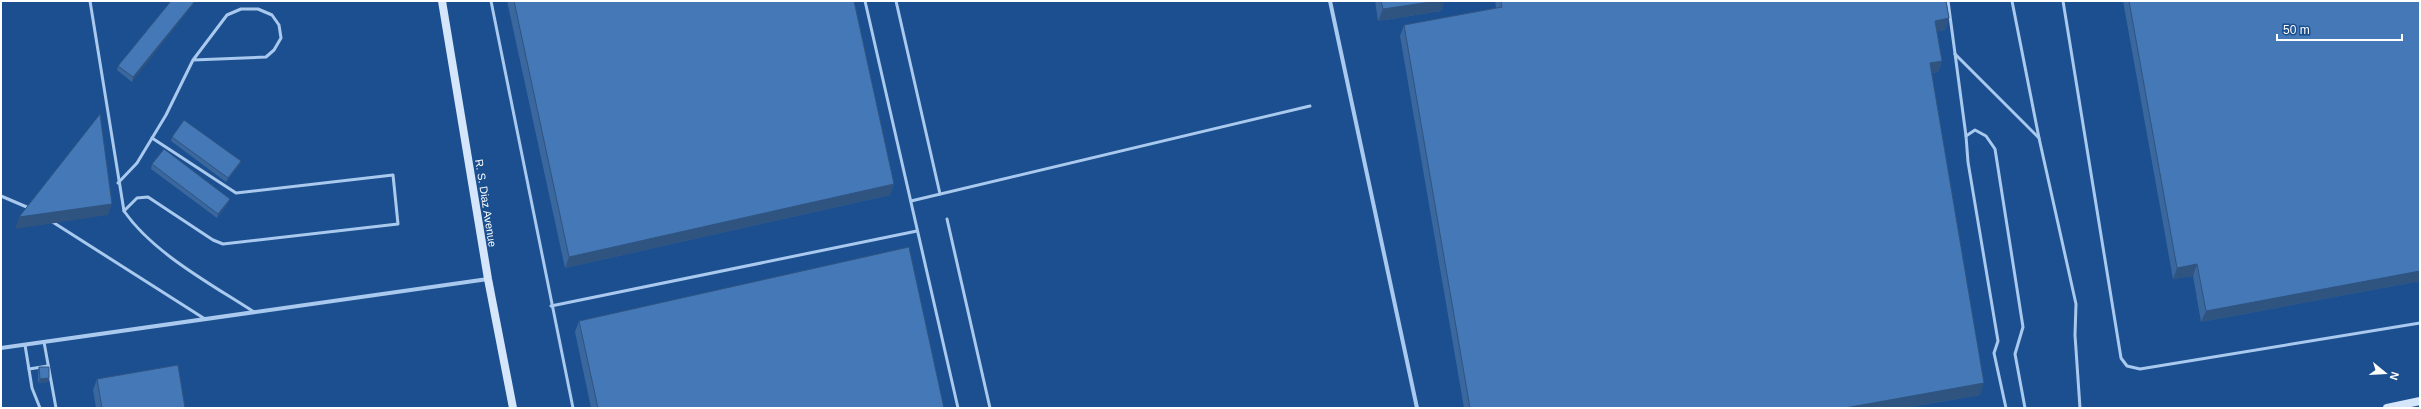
<svg xmlns="http://www.w3.org/2000/svg" width="2421" height="409" font-family="Arial,sans-serif">
  <style>
    .lines { fill: none; stroke-linecap: round; stroke-linejoin: round }
    .lane { stroke: #a9c9ee; stroke-width: 3 }
    .street { stroke: #a9c9ee; stroke-width: 4 }
    .secondary { stroke: #d6e6fa; stroke-width: 8 }
    .wall { fill: #3a679d }
    .shaded-wall { fill: #305480 }
    .building { fill: #4478b7; stroke: #305480 }
    .labels { text-anchor: middle; stroke-width: 3; stroke-linejoin: round; paint-order: stroke }
    .street-label { font-size: 11px; fill: #fff; stroke: #1b4f8f }
  </style>
  <rect width="100%" height="100%" fill="#1b4f8f"/>
  <g class="lines">
    <g class="lane">
      <path d="M90 1 124 211C153 253 211 284 254 312"/>
      <polyline points="491,1 573,408"/>
      <polyline points="865,1 958,408"/>
      <polyline points="896,1 940,194"/>
      <polyline points="1948,1 1966,136"/>
      <polyline points="2012,1 2039,138 2076,304 2075,335 2080,408"/>
      <polyline points="2063,1 2121,358 2127,366 2140,369 2420,323"/>
      <polyline points="1955,54 2039,138"/>
      <polyline points="118,183 137,163 166,115 193,60 227,15 241,9 258,9 272,15 279,25 281,38 274,50 266,57 193,60"/>
      <polyline points="1,196 29,208"/>
      <polyline points="911,201 1310,106"/>
      <polyline points="124,211 137,198 148,197 213,240 223,244 398,224 393,175 236,193 152,138"/>
      <polyline points="947,219 990,408"/>
      <polyline points="51,221 205,319"/>
      <polyline points="551,306 917,231"/>
      <polyline points="44,342 56,408"/>
      <polyline points="25,345 32,388 40,408"/>
      <polyline points="29,369 48,366"/>
      <polyline points="2006,408 1994,353 1998,341 1968,162 1966,136 1975,130 1986,136 1995,149 2023,327 2015,354 2025,408"/>
    </g>
    <g class="street">
      <polyline points="1330,1 1417,408"/>
      <polyline points="1,348 488,279"/>
    </g>
    <g class="secondary">
      <polyline points="442,1 488,279 513,408"/>
      <polyline points="2387,408 2420,401"/>
    </g>
  </g>
  <g class="wall">
    <polygon points="171,1 132,82 117,70 118,66"/>
    <polygon points="507,1 854,1 894,184 890,195 565,268"/>
    <polygon points="1375,1 1444,1 1441,11 1378,21"/>
    <polygon points="1495,1 1946,1 1949,18 1945,30 1937,31 1942,61 1938,72 1931,73 1980,395 1905,408 1464,408 1400,36 1404,25 1496,8"/>
    <polygon points="2123,1 2420,1 2420,281 2201,322 2193,276 2173,279"/>
    <polygon points="172,137 241,161 239,165 226,182 171,141"/>
    <polygon points="152,164 228,203 217,218 151,169"/>
    <polygon points="579,321 944,408 591,408 575,332"/>
    <polygon points="39,367 49,378 48,382 38,383 38,371"/>
    <polygon points="97,379 185,408 96,408 93,390"/>
  </g>
  <g class="shaded-wall">
    <polygon points="195,1 196,1 132,82 133,77"/>
    <polygon points="1437,1 1444,1 1441,11 1378,21 1383,9"/>
    <polygon points="1949,18 1945,30 1931,32 1935,21"/>
    <polygon points="1942,61 1938,72 1925,75 1930,63"/>
    <polygon points="241,161 239,165 226,182 228,178"/>
    <polygon points="894,184 890,195 565,268 569,257"/>
    <polygon points="230,199 228,203 217,218 218,214"/>
    <polygon points="112,204 108,215 15,229 19,217"/>
    <polygon points="2197,264 2193,276 2173,279 2177,268"/>
    <polygon points="2420,271 2420,281 2201,322 2206,311"/>
    <polygon points="49,378 48,382 38,383 40,379"/>
    <polygon points="1984,383 1980,395 1905,408 1845,408"/>
  </g>
  <g class="building">
    <polygon points="171,1 195,1 133,77 118,66"/>
    <polygon points="514,1 854,1 894,184 569,257"/>
    <polygon points="1381,1 1437,1 1383,9"/>
    <polygon points="1501,1 1946,1 1949,18 1935,21 1942,61 1930,63 1984,383 1845,408 1470,408 1404,25 1502,7"/>
    <polygon points="2129,1 2420,1 2420,271 2206,311 2197,264 2177,268"/>
    <polygon points="100,114 112,204 19,217"/>
    <polygon points="184,120 241,161 228,178 172,137"/>
    <polygon points="164,149 230,199 218,214 152,164"/>
    <polygon points="909,247 944,408 598,408 579,321"/>
    <polygon points="178,365 185,408 102,408 97,379"/>
    <polygon points="39,367 49,367 49,378 40,379"/>
  </g>
  <g class="labels">
    <g class="street-label">
      <text transform="translate(486 203) rotate(81)" y="4">R. S. Diaz Avenue</text>
    </g>
  </g>
  <rect width="2421" height="409" fill="none" stroke="#ffffff" stroke-width="4"/>
  <g transform="translate(2385 373) rotate(108)" stroke="#1b4f8f" stroke-width="3" paint-order="stroke">
  <path d="M0-3L7 15L0 10L-7 15Z" fill="#ffffff"/>
  <text y="-6" font-size="11" font-weight="bold" text-anchor="middle" fill="#ffffff">N</text>
  </g>
  <path d="M2277 34v6h125v-6" fill="none" stroke="#ffffff" stroke-width="2"/>
  <text x="2283" y="34" font-size="12" fill="#ffffff" stroke="#1b4f8f" stroke-width="3" paint-order="stroke">50 m</text>
</svg>
